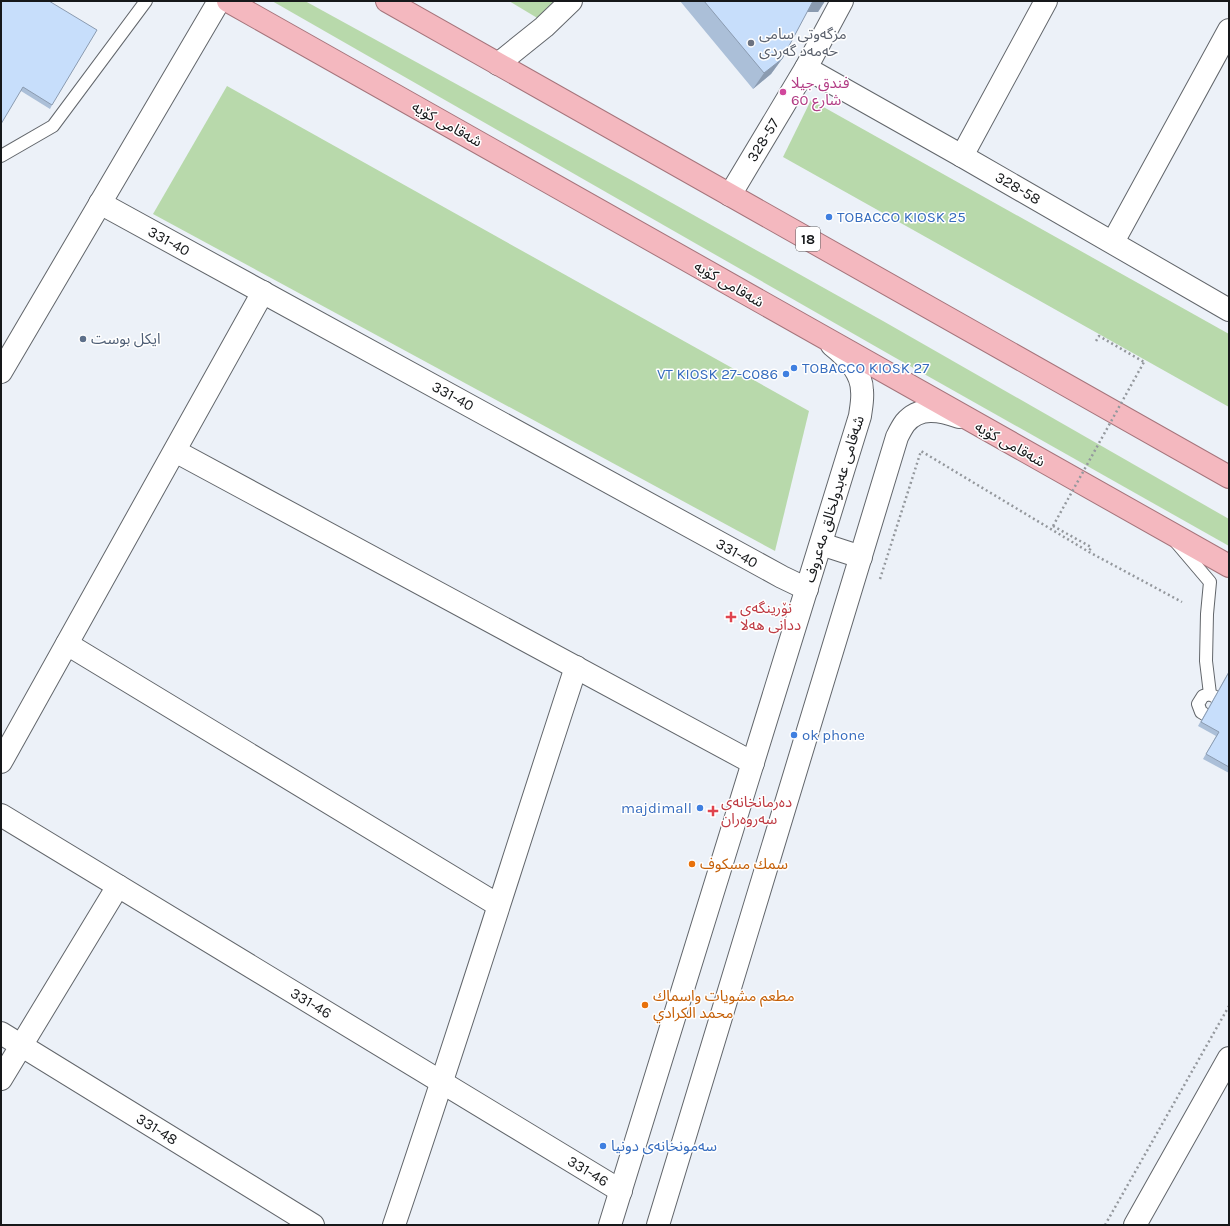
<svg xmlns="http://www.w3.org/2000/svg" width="1230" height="1226" font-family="Karla,'Noto Sans Arabic',sans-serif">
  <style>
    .green { fill: #b8d9ab }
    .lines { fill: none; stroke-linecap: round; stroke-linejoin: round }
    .service-casing { stroke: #62666b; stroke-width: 14 }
    .minor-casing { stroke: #62666b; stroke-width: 24 }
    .secondary-casing { stroke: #62666b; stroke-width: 24 }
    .trunk-casing { stroke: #a5747b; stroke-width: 24 }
    .path { stroke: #94989d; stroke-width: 2.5; stroke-dasharray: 2 3; stroke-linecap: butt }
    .service { stroke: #fff; stroke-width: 12 }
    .minor { stroke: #fff; stroke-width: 22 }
    .secondary { stroke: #fff; stroke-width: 22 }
    .trunk { stroke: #f4b8bf; stroke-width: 22 }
    .path-bridge { stroke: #94989d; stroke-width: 2.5; stroke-dasharray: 2 3; stroke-linecap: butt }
    .wall { fill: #abbfd8 }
    .shaded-wall { fill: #8b9bb0 }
    .building { fill: #c7defb; stroke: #8b9bb0 }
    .worship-dot { fill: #6b7280; stroke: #fff; stroke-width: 1.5 }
    .hotel-dot { fill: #d1479c; stroke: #fff; stroke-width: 1.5 }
    .shop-dot { fill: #3f7fe0; stroke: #fff; stroke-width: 1.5 }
    .service-dot { fill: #5c6f8a; stroke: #fff; stroke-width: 1.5 }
    .health-dot { fill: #e0444e; stroke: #fff; stroke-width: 1.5 }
    .food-dot { fill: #e8710a; stroke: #fff; stroke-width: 1.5 }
    .labels { text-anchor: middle; stroke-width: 3; stroke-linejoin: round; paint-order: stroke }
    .shield { fill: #fff; stroke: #5c5d5f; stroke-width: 1 }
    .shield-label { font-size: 14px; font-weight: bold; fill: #16181a }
    .worship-label { font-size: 15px; fill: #5b616d; stroke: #fff; text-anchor: start }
    .hotel-label { font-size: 15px; fill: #b23c85; stroke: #fff; text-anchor: start }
    .street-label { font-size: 15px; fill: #16181a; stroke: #fff }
    .shop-label { font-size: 15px; fill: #366cbe; stroke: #fff; text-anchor: start }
    .service-label { font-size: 15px; fill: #4e5e75; stroke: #fff; text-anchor: start }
    .health-label { font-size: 15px; fill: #be3a42; stroke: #fff; text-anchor: start }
    .food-label { font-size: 15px; fill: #c56008; stroke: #fff; text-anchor: start }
  </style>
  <rect width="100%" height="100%" fill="#ecf1f8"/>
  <g class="green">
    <polygon points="272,1 305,1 631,180 883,321 1229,519 1229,546 894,357"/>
    <polygon points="509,1 555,1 539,19"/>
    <polygon points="227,86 809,411 775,551 153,214"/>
    <polygon points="811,100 1229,334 1229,407 783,157"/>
  </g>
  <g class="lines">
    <defs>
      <g id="service">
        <polyline points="1,156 53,126 146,1"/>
        <polyline points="1176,542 1210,582 1207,614 1206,661 1210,694 1229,705"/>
        <polyline points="1210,694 1203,696 1198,704 1201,712 1229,729"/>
      </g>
      <g id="minor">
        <polyline points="498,64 544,27 571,1"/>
        <polyline points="806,68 962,156 1229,310"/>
        <polyline points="962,156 1046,1"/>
        <polyline points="730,195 806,68 842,1"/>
        <polyline points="100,203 782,577 807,589"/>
        <polyline points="1113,242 1229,30"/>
        <polyline points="1,372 219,1"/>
        <polyline points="175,451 753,763"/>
        <polyline points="67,644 498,905"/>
        <polyline points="1,762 263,292"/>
        <polyline points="1,815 621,1191"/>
        <polyline points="1,1033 313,1225"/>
        <polyline points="1,1079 118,886"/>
        <path d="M394 1225C457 1040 515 853 576 667"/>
        <polyline points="1135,1225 1229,1058"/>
      </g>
      <g id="secondary">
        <polyline points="821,544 861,557"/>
        <path d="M610 1225 860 416C861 408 863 399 862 391 862 371 846 356 832 345"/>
        <path d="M658 1225 897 437C899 433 902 427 905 423 919 406 940 410 959 417"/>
      </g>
      <g id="trunk">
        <polyline points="228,1 1229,566"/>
        <polyline points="387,1 1229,477"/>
      </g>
    </defs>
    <use href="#service" class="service-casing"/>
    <use href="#minor" class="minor-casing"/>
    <use href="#secondary" class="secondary-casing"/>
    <use href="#trunk" class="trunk-casing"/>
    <g class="path">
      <polyline points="1096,341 1099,336 1144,362"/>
      <polyline points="1053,526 1091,547 1089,552"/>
      <polyline points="880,579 921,451 1089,552 1182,602"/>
      <polyline points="1105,1225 1229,1006"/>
    </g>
    <use href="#service" class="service"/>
    <use href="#minor" class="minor"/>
    <use href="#secondary" class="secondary"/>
    <use href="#trunk" class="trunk"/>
    <polyline class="path-bridge" points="1053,526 1144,362"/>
  </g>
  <g class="wall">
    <polygon points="1,1 52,105 50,109 21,91"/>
    <polygon points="680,1 825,1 818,12 807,12 782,59 771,74 753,89"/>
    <polygon points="1229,671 1229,773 1203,759 1216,736 1198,726"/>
  </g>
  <g class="shaded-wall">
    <polygon points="812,1 825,1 818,12 804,12"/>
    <polygon points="782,59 771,74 753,89 764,73"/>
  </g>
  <g class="building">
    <polygon points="1,1 49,1 97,30 52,105 23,87 1,124"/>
    <polygon points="704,1 813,1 782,59 764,73"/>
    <polygon points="1229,672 1229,767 1206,754 1219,732 1201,722"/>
  </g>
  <circle class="worship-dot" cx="751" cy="43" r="4"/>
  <circle class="hotel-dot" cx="783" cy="92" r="4"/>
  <g class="shop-dot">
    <circle cx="829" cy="217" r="4"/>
    <circle cx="794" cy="368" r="4"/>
    <circle cx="786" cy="374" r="4"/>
    <circle cx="794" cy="735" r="4"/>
    <circle cx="700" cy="808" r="4"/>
    <circle cx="603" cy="1146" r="4"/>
  </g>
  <circle class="service-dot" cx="83" cy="339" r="4"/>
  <g class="health-dot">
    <path d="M729 611h4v4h4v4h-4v4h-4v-4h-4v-4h4z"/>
    <path d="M711 805h4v4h4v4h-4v4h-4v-4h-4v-4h4z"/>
  </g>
  <g class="food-dot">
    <circle cx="692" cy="864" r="4"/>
    <circle cx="645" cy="1005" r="4"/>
  </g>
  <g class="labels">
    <rect class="shield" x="796" y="227" width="24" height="24" rx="3"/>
    <g class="shield-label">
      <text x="808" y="244">18</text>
    </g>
    <g class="worship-label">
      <text x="759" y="39">مزگەوتی سامی<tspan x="759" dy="17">حەمەد گەردی</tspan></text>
    </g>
    <g class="hotel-label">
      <text x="791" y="88">فندق جيلا<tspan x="791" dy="17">شارع 60</tspan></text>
    </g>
    <g class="street-label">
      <text transform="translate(447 124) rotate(29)" y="5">شەقامی کۆیە</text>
      <text transform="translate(763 140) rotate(-59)" y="5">328-57</text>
      <text transform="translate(1018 188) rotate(30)" y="5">328-58</text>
      <text transform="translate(169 241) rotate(29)" y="5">331-40</text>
      <text transform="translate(729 284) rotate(30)" y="5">شەقامی کۆیە</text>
      <text transform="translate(453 396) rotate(29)" y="5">331-40</text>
      <text transform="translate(1010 444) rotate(29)" y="5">شەقامی کۆیە</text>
      <text transform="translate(834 499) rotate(-73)" y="5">شەقامی عەبدولخالق مەعروف</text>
      <text transform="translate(737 553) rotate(29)" y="5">331-40</text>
      <text transform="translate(311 1003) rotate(31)" y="5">331-46</text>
      <text transform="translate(157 1129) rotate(32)" y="5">331-48</text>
      <text transform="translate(588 1171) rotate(31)" y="5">331-46</text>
    </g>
    <g class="shop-label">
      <text x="837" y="222">TOBACCO KIOSK 25</text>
      <text x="802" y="373">TOBACCO KIOSK 27</text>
      <text x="778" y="379" text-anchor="end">VT KIOSK 27-C086</text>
      <text x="802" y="740">ok phone</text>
      <text x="692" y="813" text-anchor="end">majdimall</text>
      <text x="611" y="1151">سەمونخانەی دونیا</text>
    </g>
    <g class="service-label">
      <text x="91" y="344">ايكل بوست</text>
    </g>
    <g class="health-label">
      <text x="740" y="613">نۆرینگەی<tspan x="740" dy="17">ددانی هەلا</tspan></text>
      <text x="721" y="807">دەرمانخانەی<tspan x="721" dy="17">سەروەران</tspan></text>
    </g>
    <g class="food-label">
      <text x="700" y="869">سمك مسكوف</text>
      <text x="653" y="1001">مطعم مشويات واسماك<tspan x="653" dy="17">محمد الكرادي</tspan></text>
    </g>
  </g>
  <rect width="1230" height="1226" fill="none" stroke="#16181a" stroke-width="4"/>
</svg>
